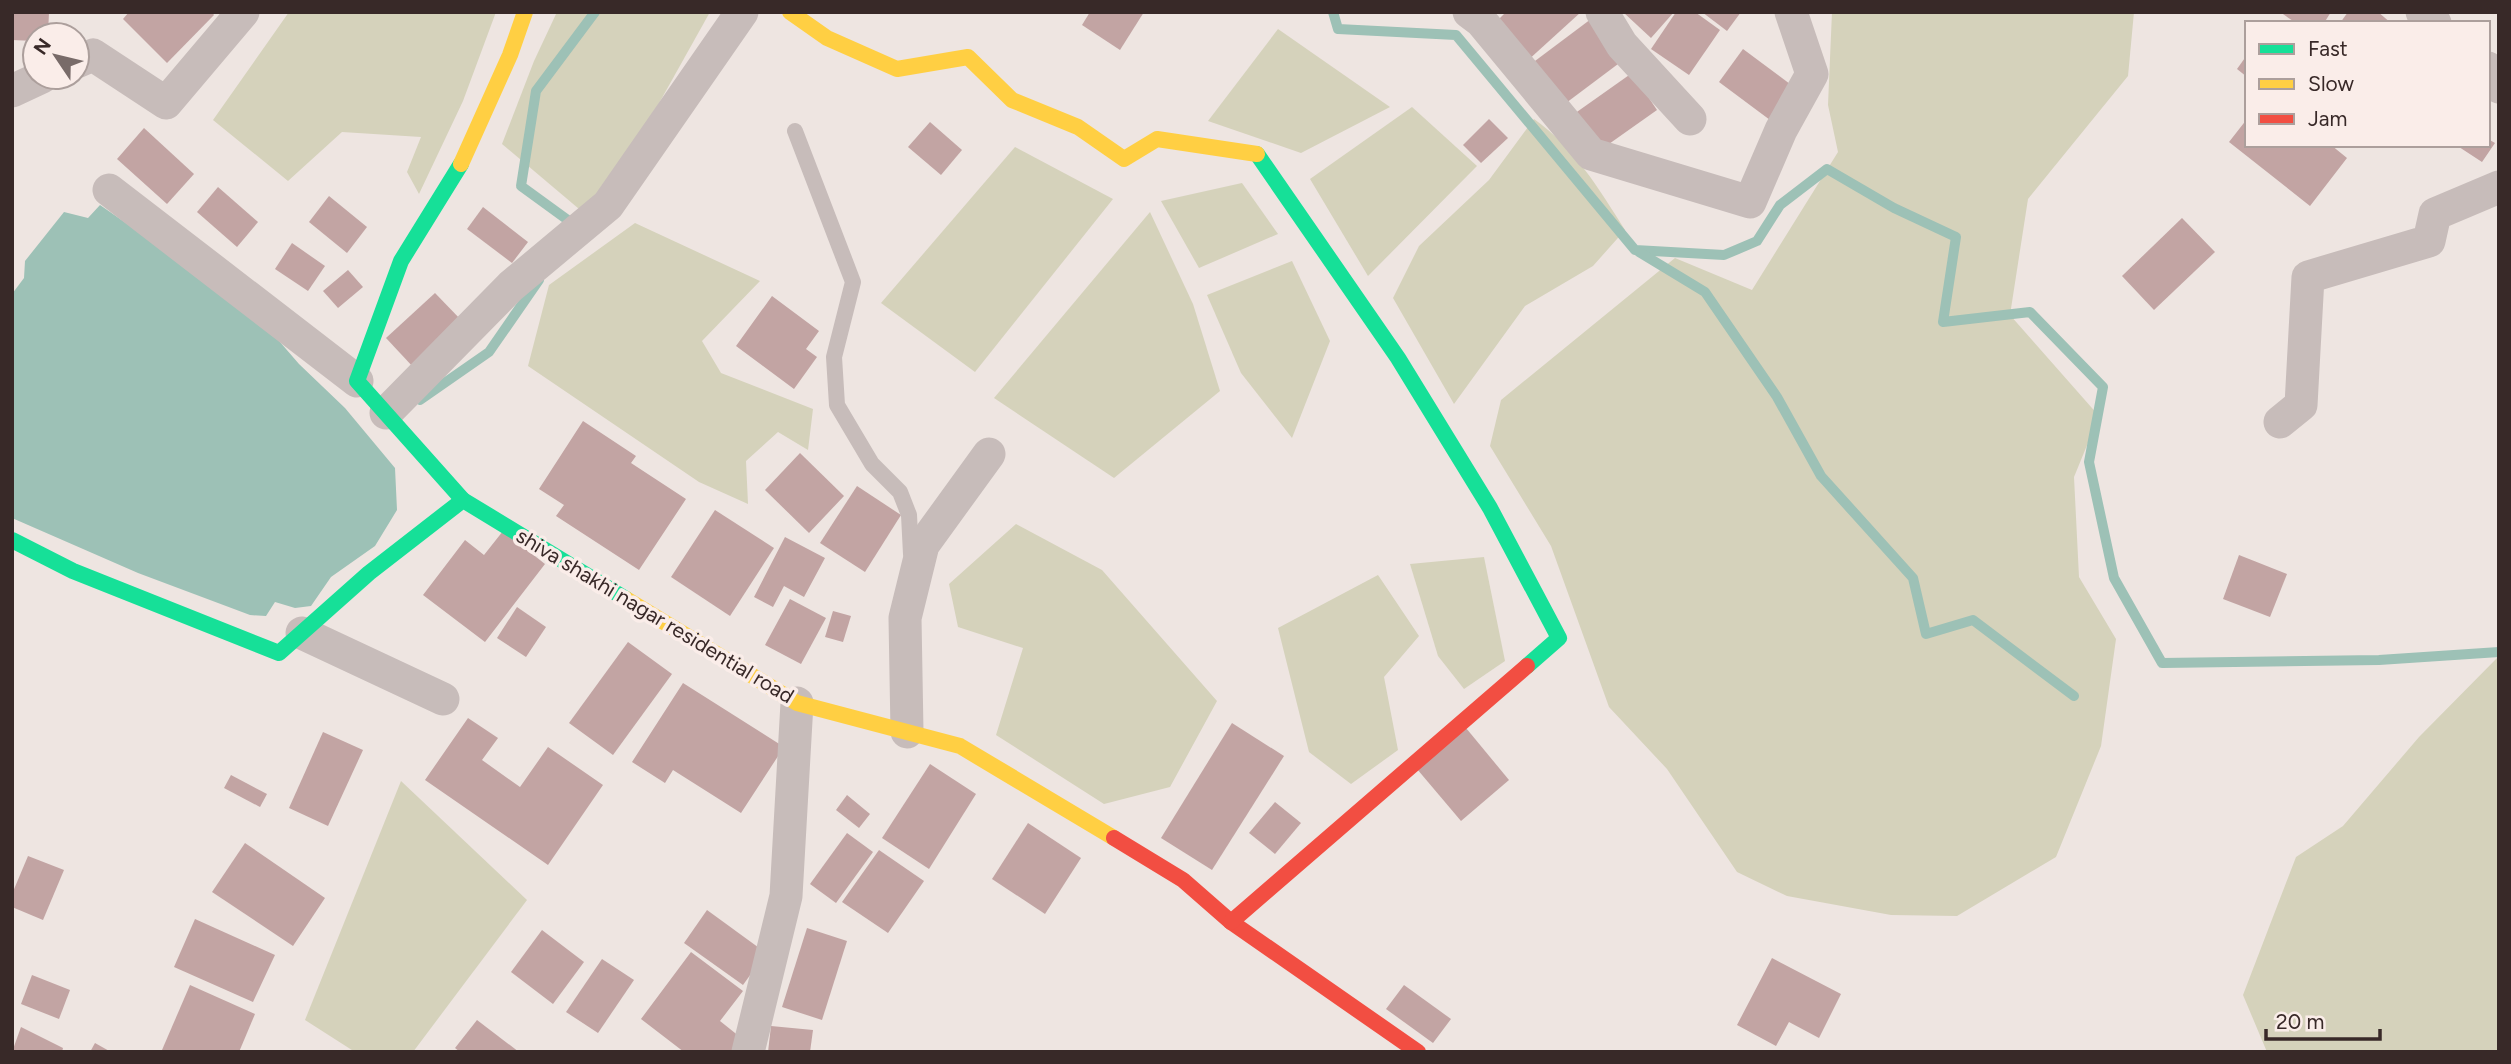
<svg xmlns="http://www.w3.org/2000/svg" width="2511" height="1064" font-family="Figtree,sans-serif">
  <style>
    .green { fill: #d5d2bb }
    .water { fill: #9dc1b6 }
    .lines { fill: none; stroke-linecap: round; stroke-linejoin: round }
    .stream { stroke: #9dc1b6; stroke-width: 10 }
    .building { fill: #c2a4a3 }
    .lane { stroke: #c7bcba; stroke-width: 16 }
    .street { stroke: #c7bcba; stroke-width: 33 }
    .fast { stroke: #16e098; stroke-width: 16 }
    .slow { stroke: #ffcf43; stroke-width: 16 }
    .jam { stroke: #f24e42; stroke-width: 16 }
    .labels { text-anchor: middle; stroke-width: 7; stroke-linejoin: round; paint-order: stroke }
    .street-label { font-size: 21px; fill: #382928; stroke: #faede9 }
  </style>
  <rect width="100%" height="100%" fill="#eee5e1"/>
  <g class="green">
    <polygon points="289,12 496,12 463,101 419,194 407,172 421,137 342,132 288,181 213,120"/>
    <polygon points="557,12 710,12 658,105 585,214 502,144 534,61"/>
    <polygon points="1832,12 2134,12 2128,76 2028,199 2010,315 2099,416 2074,477 2079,577 2116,639 2101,746 2056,857 1957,916 1891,915 1787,896 1737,872 1667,769 1609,707 1551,546 1490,446 1501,400 1675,258 1752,290 1838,152 1828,105"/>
    <polygon points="1278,29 1390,107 1301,153 1208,121"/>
    <polygon points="1412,107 1477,166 1368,276 1310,179"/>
    <path d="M1534 119C1574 147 1599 189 1625 230L1593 266 1525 306 1454 404 1393 298 1419 246 1489 180Z"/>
    <polygon points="1015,147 1113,199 975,372 881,303"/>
    <polygon points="1242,183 1278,234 1199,268 1161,201"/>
    <polygon points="1150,212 1193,304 1220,391 1114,478 994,398"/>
    <polygon points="635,223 760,281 702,341 721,373 813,409 808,450 778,432 746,461 748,504 699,482 528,366 549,285"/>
    <polygon points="1292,261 1330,341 1292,438 1241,373 1207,295"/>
    <polygon points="1016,524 1102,570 1217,701 1170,787 1104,804 996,735 1023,648 958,627 949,584"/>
    <polygon points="1484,557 1505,661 1464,689 1438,656 1410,564"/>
    <polygon points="1378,575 1419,636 1384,677 1398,750 1351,784 1309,752 1278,628"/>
    <polygon points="2499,656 2499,1052 2267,1052 2243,995 2296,857 2343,826 2419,737"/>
    <polygon points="401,781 527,900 413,1052 355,1052 305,1020"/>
  </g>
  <polygon class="water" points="100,205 254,312 299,364 345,408 395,468 397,510 375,546 331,577 311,606 295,608 275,602 266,616 250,615 138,573 12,518 12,294 24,278 25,261 64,212 88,218"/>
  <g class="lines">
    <g class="stream">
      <polyline points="1333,12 1338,29 1456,35 1635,250 1724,255 1757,241 1780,205 1827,169 1894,208 1956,237 1943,322 2030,312 2103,387 2089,462 2114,578 2162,663 2379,660 2499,652"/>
      <polyline points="576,226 521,186 536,91 595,12"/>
      <polyline points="1639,252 1705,292 1777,397 1821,476 1913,578 1926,634 1973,620 2074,696"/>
      <polyline points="420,400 489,352 539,280"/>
    </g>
  </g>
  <g class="building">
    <polygon points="12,12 49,12 48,35 35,35 35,41 12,40"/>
    <polygon points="129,12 212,12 214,15 167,63 123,19"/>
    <polygon points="1090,12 1144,12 1120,50 1082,25"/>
    <polygon points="1506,12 1581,12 1526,62 1493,25"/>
    <polygon points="1623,12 1674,12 1651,38"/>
    <polygon points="1676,12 1695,12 1720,30 1689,75 1651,49"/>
    <polygon points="1702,12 1741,12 1727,31"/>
    <polygon points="2280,12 2331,12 2324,23 2296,23"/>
    <polygon points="2348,12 2378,12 2391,23 2340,23"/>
    <polygon points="1591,19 1622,61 1562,106 1531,64"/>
    <polygon points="1743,49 1794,87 1770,120 1719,82"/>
    <polygon points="2247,55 2247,77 2237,69"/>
    <polygon points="1632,73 1657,110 1599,151 1574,114"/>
    <polygon points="1489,119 1508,138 1481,163 1463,145"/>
    <polygon points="2247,119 2247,145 2331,145 2347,158 2310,206 2229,142"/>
    <polygon points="930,122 962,150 941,175 908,147"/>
    <polygon points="144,128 194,174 167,204 117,159"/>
    <polygon points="2488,139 2495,143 2482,162 2456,145 2488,145"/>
    <polygon points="218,187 258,222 237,247 197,212"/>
    <polygon points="329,196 367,227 347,253 309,222"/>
    <polygon points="483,207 528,242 512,263 467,229"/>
    <polygon points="2182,218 2215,252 2154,310 2122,276"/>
    <polygon points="292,243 325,266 308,291 275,269"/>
    <polygon points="348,270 363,287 338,308 323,291"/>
    <polygon points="435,293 463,322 414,368 386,338"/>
    <polygon points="772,296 819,331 806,349 817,357 794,389 736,346"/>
    <polygon points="583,421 636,456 631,463 686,499 639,570 556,516 564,505 539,489"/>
    <polygon points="800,453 844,496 809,533 765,490"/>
    <polygon points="857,486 901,515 865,572 820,543"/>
    <polygon points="715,510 774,548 730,616 671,577"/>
    <polygon points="503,531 545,564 485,642 423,595 465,540 484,555"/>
    <polygon points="785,537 825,558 804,597 784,586 773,607 754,597"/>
    <polygon points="2239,555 2287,574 2270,617 2223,599"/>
    <polygon points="790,599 826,618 801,664 765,645"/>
    <polygon points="517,607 546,627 526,657 497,638"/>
    <polygon points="833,611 851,616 843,642 825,637"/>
    <polygon points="628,642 672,674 613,755 569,723"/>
    <polygon points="683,683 784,747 741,813 673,770 665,783 632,762"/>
    <polygon points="468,718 498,738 482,760 520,787 548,747 603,785 548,865 425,780"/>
    <polygon points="1232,723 1284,756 1212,870 1161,838"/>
    <polygon points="1466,728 1509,780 1461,821 1417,769"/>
    <polygon points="323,732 363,750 328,826 289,808"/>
    <polygon points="930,764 976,794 929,869 882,838"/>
    <polygon points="231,775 267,794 260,807 224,788"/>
    <polygon points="847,795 870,814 859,828 836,810"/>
    <polygon points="1275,802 1301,823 1275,854 1249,833"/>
    <polygon points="1028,823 1081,858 1045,914 992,879"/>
    <polygon points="847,833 873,852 836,903 810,884"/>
    <polygon points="245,843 325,898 293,946 212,892"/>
    <polygon points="879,850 924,881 888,933 842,902"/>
    <polygon points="28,856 64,870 43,920 12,907 12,894"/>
    <polygon points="707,910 766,953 743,985 684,943"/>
    <polygon points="195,919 275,955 253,1002 174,967"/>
    <polygon points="807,928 847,941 822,1020 782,1007"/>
    <polygon points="542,930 584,962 553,1004 511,972"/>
    <polygon points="691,952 743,991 720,1021 745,1041 737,1052 684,1052 641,1019"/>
    <polygon points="1772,958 1841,994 1819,1038 1789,1022 1776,1046 1737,1025"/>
    <polygon points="602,959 634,980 598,1033 566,1012"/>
    <polygon points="32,975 70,990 59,1019 21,1004"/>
    <polygon points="190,985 255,1014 239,1052 162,1050"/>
    <polygon points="1404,985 1451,1019 1433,1043 1386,1009"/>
    <polygon points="477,1020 519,1052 460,1052 455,1048"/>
    <polygon points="771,1026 813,1030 810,1052 768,1052"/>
    <polygon points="21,1027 63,1048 62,1052 12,1052"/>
    <polygon points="95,1043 111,1052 90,1052"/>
  </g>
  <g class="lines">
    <polyline class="lane" points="795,131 853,282 834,357 837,405 872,464 900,492 909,515 911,554"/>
    <g class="street">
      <polyline points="1469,12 1481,21 1591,154 1750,202 1781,130 1812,74 1791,12"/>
      <polyline points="1602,12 1622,45 1690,119"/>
      <polyline points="2422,12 2435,23"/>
      <polyline points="77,62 93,55 166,103 243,12"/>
      <polyline points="2488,68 2499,87"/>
      <polyline points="12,91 42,77"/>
      <polyline points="109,190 357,381"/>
      <polyline points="386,413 511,286 608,205 742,12"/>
      <polyline points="2280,422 2301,405 2308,277 2429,241 2435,214 2499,187"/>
      <polyline points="302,633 443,699"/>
      <polyline points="907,732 905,618 923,545 989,454"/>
      <polyline points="748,1052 786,896 797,703"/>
    </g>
    <g class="fast">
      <polyline points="1257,154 1398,358 1490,508 1559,638 1527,666"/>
      <polyline points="461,164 401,261 357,381 463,500"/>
      <polyline points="12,540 73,571 279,653 369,573 463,500 626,599"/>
    </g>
    <g class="slow">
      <polyline points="790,12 827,38 897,69 968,57 1012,100 1078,127 1124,159 1157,139 1257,154"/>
      <polyline points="461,164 510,55 525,12"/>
      <polyline points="626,599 797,703 960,746 1114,838"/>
    </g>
    <g class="jam">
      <polyline points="1114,838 1183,880 1231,922 1418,1052"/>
      <polyline points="1231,922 1527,666"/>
    </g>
  </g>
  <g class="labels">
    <g class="street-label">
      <text transform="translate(655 616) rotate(31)" y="7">shiva shakhi nagar residential road</text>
    </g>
  </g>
  <rect width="2511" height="1064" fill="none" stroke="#382928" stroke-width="28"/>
  <rect x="2245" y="21" width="245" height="126" fill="#faede9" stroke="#ac9f9c" stroke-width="2"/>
  <rect x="2259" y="44" width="35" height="10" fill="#16e098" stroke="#ac9f9c" stroke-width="2"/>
  <text x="2308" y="56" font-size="21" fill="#382928">Fast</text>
  <rect x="2259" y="79" width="35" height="10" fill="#ffcf43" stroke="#ac9f9c" stroke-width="2"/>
  <text x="2308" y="91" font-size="21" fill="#382928">Slow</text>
  <rect x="2259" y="114" width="35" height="10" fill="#f24e42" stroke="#ac9f9c" stroke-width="2"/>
  <text x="2308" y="126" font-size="21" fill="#382928">Jam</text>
  <g transform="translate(56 56) rotate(305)"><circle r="33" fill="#faede9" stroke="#ac9f9c" stroke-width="2"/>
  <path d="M0-5L12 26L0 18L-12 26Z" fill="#786b69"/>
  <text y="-10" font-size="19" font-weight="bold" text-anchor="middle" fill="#382928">N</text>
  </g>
  <path d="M2266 1029v10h114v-10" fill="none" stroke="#382928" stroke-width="3.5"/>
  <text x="2276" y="1029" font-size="21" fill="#382928" stroke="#faede9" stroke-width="5" paint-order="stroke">20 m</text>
</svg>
